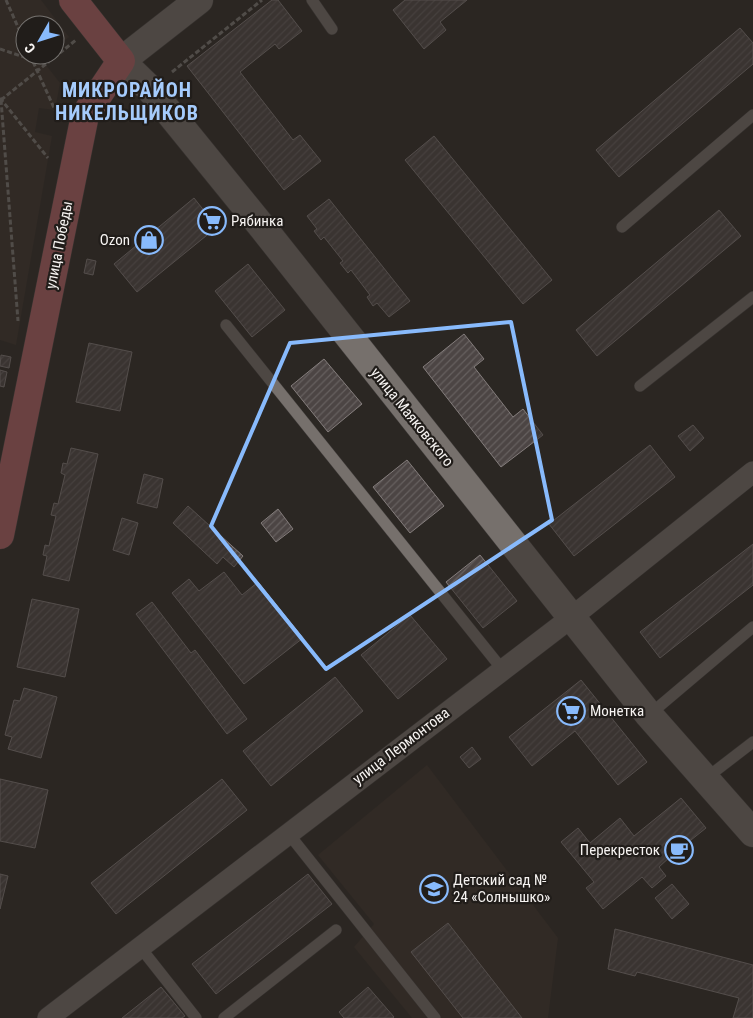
<svg xmlns="http://www.w3.org/2000/svg" width="753" height="1018" font-family="'Roboto Condensed',sans-serif">
  <style>
    .built { fill: #382f28 }
    .building { fill: url(#building-hatch); stroke: #847d7c }
    .lines { fill: none; stroke-linecap: round; stroke-linejoin: round }
    .service-casing { stroke: #45413f; stroke-width: 12 }
    .minor-casing { stroke: #45413f; stroke-width: 22 }
    .tertiary-casing { stroke: #45413f; stroke-width: 29 }
    .primary-casing { stroke: #45413f; stroke-width: 29 }
    .path { stroke: #7d7a77; stroke-width: 3; stroke-dasharray: 5 2.5; stroke-linecap: butt }
    .service { stroke: #76706c; stroke-width: 11 }
    .minor { stroke: #76706c; stroke-width: 21 }
    .tertiary { stroke: #76706c; stroke-width: 28 }
    .primary { stroke: #b76267; stroke-width: 28 }
    .marked { fill: none; stroke: #88bafc; stroke-width: 4; stroke-linejoin: round }
    .labels { text-anchor: middle; stroke-width: 4.5; stroke-linejoin: round; paint-order: stroke }
    .poi-label { font-size: 15px; fill: #f6f3f1; stroke: #211d1a; text-anchor: start }
    .street-label { font-size: 15px; fill: #f6f3f1; stroke: #211d1a }
    .district-label { font-size: 20px; font-weight: bold; letter-spacing: 1px; fill: #a5cbfc; stroke: #211d1a }
  </style>
  <defs>
    <pattern id="building-hatch" width="6" height="6" patternUnits="userSpaceOnUse" patternTransform="scale(1.25)"><rect width="6" height="6" fill="#4c4544"/><path d="M-1 1l2-2M0 6l6-6M5 7l2-2" fill="none" stroke="#66605f"/></pattern>
  </defs>
  <rect width="100%" height="100%" fill="#2b2723"/>
  <g class="built">
    <polygon points="0,0 41,0 69,37 55,48 55,25 25,25 25,55 47,55 42,60 60,83 55,110 39,108 35,132 52,136 16,345 0,340"/>
    <polygon points="427,765 558,938 548,1018 412,1018 354,947 374,924 318,855"/>
  </g>
  <g class="building">
    <polygon points="272,0 278,0 302,31 279,49 275,44 240,72 293,140 300,135 321,161 284,190 187,66"/>
    <polygon points="405,0 467,0 440,22 446,30 424,49 393,10"/>
    <polygon points="740,28 753,43 753,64 619,177 596,150"/>
    <polygon points="434,136 552,280 523,304 405,160"/>
    <polygon points="194,198 217,227 137,292 114,264"/>
    <polygon points="329,199 410,301 389,317 377,303 373,306 367,297 370,295 351,270 348,273 340,263 343,261 324,237 321,240 314,231 317,229 307,216"/>
    <polygon points="719,210 741,236 597,356 576,330"/>
    <polygon points="87,259 96,261 93,275 84,273"/>
    <polygon points="248,264 285,310 252,337 215,291"/>
    <polygon points="464,334 484,359 474,367 513,417 523,409 543,435 501,467 423,367"/>
    <polygon points="89,343 132,352 120,411 76,402"/>
    <polygon points="1,355 11,357 9,368 0,366"/>
    <polygon points="324,359 362,404 328,432 291,386"/>
    <polygon points="0,370 7,372 4,387 0,386"/>
    <polygon points="693,425 704,438 690,451 678,436"/>
    <polygon points="650,445 675,477 574,556 549,524"/>
    <polygon points="71,448 98,454 69,581 43,575 47,556 43,555 45,545 49,546 56,516 51,515 54,503 58,504 65,475 61,473 63,463 67,464"/>
    <polygon points="407,460 444,506 410,533 373,487"/>
    <polygon points="144,474 163,479 157,508 137,503"/>
    <polygon points="188,506 243,556 234,567 223,557 217,564 173,523"/>
    <polygon points="278,509 293,529 276,542 261,523"/>
    <polygon points="122,518 138,523 129,555 113,550"/>
    <polygon points="753,544 753,585 660,658 640,632"/>
    <polygon points="480,555 517,601 483,628 446,582"/>
    <polygon points="224,572 242,595 258,582 303,638 244,684 172,593 189,579 199,591"/>
    <polygon points="32,599 79,609 65,677 17,667"/>
    <polygon points="152,602 191,653 195,650 247,719 227,734 136,614"/>
    <polygon points="410,615 447,659 398,699 361,655"/>
    <polygon points="335,677 363,711 271,786 243,751"/>
    <polygon points="581,680 647,762 618,785 575,731 532,766 509,737"/>
    <polygon points="24,688 57,697 41,758 8,749 12,737 5,735 14,700 20,701"/>
    <polygon points="472,747 481,759 469,768 460,757"/>
    <polygon points="0,779 48,790 35,848 0,841"/>
    <polygon points="222,779 247,810 116,914 91,883"/>
    <polygon points="681,798 706,828 686,844 690,849 675,861 671,856 659,867 666,876 652,888 642,877 603,909 586,888 594,882 561,842 578,828 590,843 620,818 634,836"/>
    <polygon points="0,874 8,876 0,909"/>
    <polygon points="308,874 332,904 216,994 192,964"/>
    <polygon points="672,884 689,904 672,919 655,898"/>
    <polygon points="448,923 522,1018 463,1018 411,952"/>
    <polygon points="615,929 753,965 753,1018 733,1018 739,998 637,972 635,976 608,969"/>
    <polygon points="161,987 185,1016 182,1018 122,1018"/>
    <polygon points="368,987 394,1017 393,1018 344,1018 339,1012"/>
  </g>
  <g class="lines">
    <defs>
      <g id="service">
        <polyline points="312,0 332,29"/>
        <polyline points="622,227 753,115"/>
        <polyline points="226,325 502,669"/>
        <polyline points="640,386 753,297"/>
        <polyline points="649,715 753,627"/>
        <polyline points="705,779 753,742"/>
        <polyline points="288,833 435,1018"/>
        <polyline points="140,947 196,1018"/>
        <polyline points="224,1018 336,930"/>
      </g>
      <polyline id="minor" points="48,1018 572,617 753,472"/>
      <polyline id="tertiary" points="199,0 121,61 150,89 263,228 649,715 753,833"/>
      <polyline id="primary" points="0,535 85,115 121,61 73,0"/>
    </defs>
    <use href="#service" class="service-casing"/>
    <use href="#minor" class="minor-casing"/>
    <use href="#tertiary" class="tertiary-casing"/>
    <use href="#primary" class="primary-casing"/>
    <g class="path">
      <polyline points="6,0 25,43"/>
      <polyline points="0,49 45,64"/>
      <polyline points="30,55 55,110"/>
      <polyline points="172,72 262,0"/>
      <polyline points="0,98 48,158"/>
      <polyline points="1,100 18,321"/>
      <polyline points="1,100 76,40"/>
    </g>
    <use href="#service" class="service"/>
    <use href="#minor" class="minor"/>
    <use href="#tertiary" class="tertiary"/>
    <use href="#primary" class="primary"/>
  </g>
  <path d="M0 0H753V1018H0ZM511 322 552 520 326 669 211 526 290 343Z" fill="#2b2723" fill-opacity=".55" fill-rule="evenodd"/>
  <path class="marked" d="M511 322 552 520 326 669 211 526 290 343Z"/>
  <defs>
    <symbol id="supermarket-ring" viewBox="-11 -11 22 22"><circle r="9.5" fill="#211d1a" stroke="#88bafc" stroke-width="1.5"/><path d="M-6-5.5h2.5l.6 2H6L4.5 2H-2.5L-4.4-4H-6ZM-1.5 3.2a1.3 1.3 0 1 0 .1 0ZM3 3.2a1.3 1.3 0 1 0 .1 0Z" fill="#88bafc"/></symbol>
    <symbol id="shop-ring" viewBox="-11 -11 22 22"><circle r="9.5" fill="#211d1a" stroke="#88bafc" stroke-width="1.5"/><path d="M-5-2.5h2.3a2.7 3.5 0 0 1 5.4 0H5L5.5 6h-11ZM-1.5-2.5h3a1.5 2.3 0 0 0-3 0Z" fill="#88bafc"/></symbol>
    <symbol id="cafe-ring" viewBox="-11 -11 22 22"><circle r="9.5" fill="#211d1a" stroke="#88bafc" stroke-width="1.5"/><path d="M-5.5-4.5H6V0H3Q3 3.5 0 3.5H-2.5Q-5.5 3.5-5.5 0ZM3-3.2v2h1.7v-2ZM-6 4.5H4V6H-6Z" fill="#88bafc"/></symbol>
    <symbol id="school-ring" viewBox="-11 -11 22 22"><circle r="9.5" fill="#211d1a" stroke="#88bafc" stroke-width="1.5"/><path d="M0-5L7-2L0 1L-7-2ZM-4 1L0 2.5L4 1V4Q0 6-4 4Z" fill="#88bafc"/></symbol>
  </defs>
  <g fill-rule="evenodd">
    <use href="#supermarket-ring" x="196" y="205" width="32" height="32"/>
    <use href="#shop-ring" x="133" y="224" width="32" height="32"/>
    <use href="#supermarket-ring" x="555" y="695" width="32" height="32"/>
    <use href="#cafe-ring" x="663" y="834" width="32" height="32"/>
    <use href="#school-ring" x="418" y="873" width="32" height="32"/>
  </g>
  <g class="labels">
    <g class="poi-label">
      <text x="231" y="226">Рябинка</text>
      <text x="130" y="245" text-anchor="end">Ozon</text>
      <text x="590" y="716">Монетка</text>
      <text x="660" y="855" text-anchor="end">Перекресток</text>
      <text x="453" y="885">Детский сад №<tspan x="453" dy="17">24 «Солнышко»</tspan></text>
    </g>
    <g class="street-label">
      <text transform="translate(59 245) rotate(-79)" y="5">улица Победы</text>
      <text transform="translate(412 417) rotate(51)" y="5">улица Маяковского</text>
      <text transform="translate(401 746) rotate(-37)" y="5">улица Лермонтова</text>
    </g>
    <g class="district-label">
      <text x="127" y="97">МИКРОРАЙОН<tspan x="127" dy="23">НИКЕЛЬЩИКОВ</tspan></text>
    </g>
  </g>
  <g transform="translate(40 40) rotate(231)"><circle r="24" fill="#211d1a" stroke="#767370"/>
  <path d="M0-4L9 19L0 12L-9 19Z" fill="#88bafc"/>
  <text y="-8" font-size="14" font-weight="bold" text-anchor="middle" fill="#f6f3f1">С</text>
  </g>
</svg>
